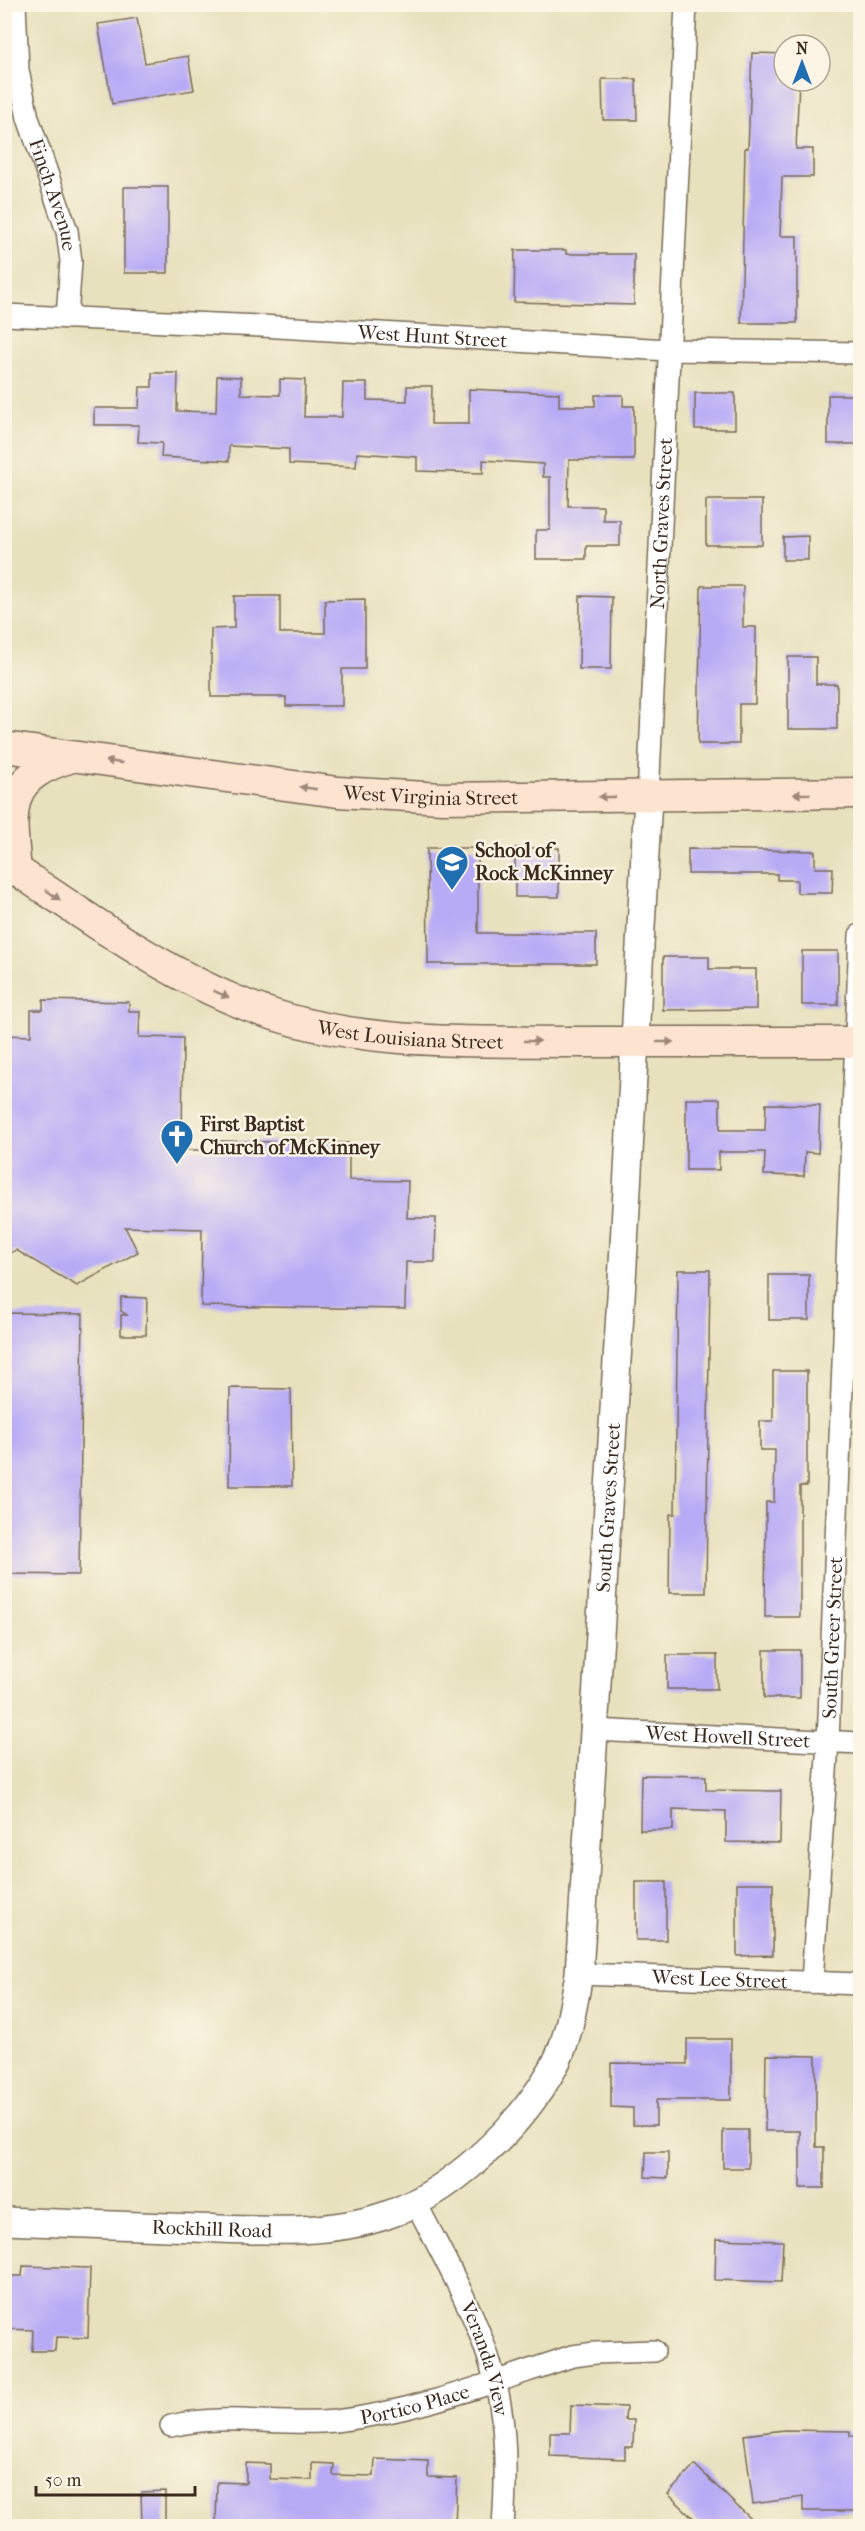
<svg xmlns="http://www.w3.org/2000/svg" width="865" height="2531" font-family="'IM FELL French Canon',serif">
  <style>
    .building { fill: #b7abf6 }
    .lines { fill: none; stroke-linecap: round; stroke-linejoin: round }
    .minor-casing { stroke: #786a56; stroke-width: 24 }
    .tertiary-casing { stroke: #786a56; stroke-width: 30 }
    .secondary-casing { stroke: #786a56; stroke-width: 33 }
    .minor { stroke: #fff; stroke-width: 21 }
    .tertiary { stroke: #fff; stroke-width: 27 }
    .secondary { stroke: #fde4d1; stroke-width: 30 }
    .oneway { fill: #9c8778 }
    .labels { text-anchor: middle; stroke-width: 5; stroke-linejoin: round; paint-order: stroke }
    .street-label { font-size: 20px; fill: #3b2a1e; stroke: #fcf5e5 }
    .poi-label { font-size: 20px; font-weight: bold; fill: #3b2a1e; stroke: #fcf5e5; text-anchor: start }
  </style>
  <rect width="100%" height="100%" fill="#fcf5e5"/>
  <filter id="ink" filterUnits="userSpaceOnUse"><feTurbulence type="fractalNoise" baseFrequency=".0167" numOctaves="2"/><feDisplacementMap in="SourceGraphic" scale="12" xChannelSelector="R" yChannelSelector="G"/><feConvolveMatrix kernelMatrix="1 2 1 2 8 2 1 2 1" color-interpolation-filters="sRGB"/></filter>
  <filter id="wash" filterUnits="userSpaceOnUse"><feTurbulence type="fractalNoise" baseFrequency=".008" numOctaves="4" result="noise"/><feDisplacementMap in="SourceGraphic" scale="24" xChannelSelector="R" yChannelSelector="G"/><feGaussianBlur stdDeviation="1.35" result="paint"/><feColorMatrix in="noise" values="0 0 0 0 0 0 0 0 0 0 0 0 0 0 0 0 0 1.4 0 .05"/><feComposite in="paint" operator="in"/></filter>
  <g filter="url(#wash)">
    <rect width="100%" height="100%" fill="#e8e1be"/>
    <g id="blocks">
      <g class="building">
        <polygon points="137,18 145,63 188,56 194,90 112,104 98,24"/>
        <polygon points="752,53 784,54 784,81 799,81 796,149 813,149 813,177 782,177 780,236 797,236 797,323 741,323 745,148 748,148"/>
        <polygon points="602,79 636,79 637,120 603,120"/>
        <rect x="124" y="187" width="44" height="86"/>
        <polygon points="515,250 566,250 566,254 634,254 634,305 514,302"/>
        <polygon points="152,373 178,373 177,411 216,412 217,376 241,377 241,394 280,395 280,379 305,380 304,417 342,417 343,383 367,383 367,400 407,401 407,386 432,386 431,424 469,424 469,389 559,393 559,406 595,406 595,395 623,395 623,406 634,406 634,460 569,460 568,506 603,506 603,520 620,520 620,546 586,546 586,559 536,559 536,530 550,530 550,477 543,477 543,464 483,460 483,473 417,471 417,457 357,453 356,467 289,464 289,449 229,446 229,461 161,457 162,443 138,442 139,425 94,425 94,408 139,408 140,387 152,387"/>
        <rect x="695" y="393" width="40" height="36"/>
        <rect x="828" y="395" width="33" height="49"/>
        <rect x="706" y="500" width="56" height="45"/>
        <polygon points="808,536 808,560 783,560 783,537"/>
        <polygon points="701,586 743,586 743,627 756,627 755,704 739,704 739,744 698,744"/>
        <polygon points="234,596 280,596 280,633 325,633 325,600 365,599 365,669 342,669 342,706 286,706 286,697 211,697 211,629 234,628"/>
        <polygon points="580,596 612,597 611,669 579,669"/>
        <polygon points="788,657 816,657 816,684 837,684 837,729 788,729"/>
        <polygon points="427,848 478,848 478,933 596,933 596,964 428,964"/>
        <rect x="515" y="848" width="44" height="49"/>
        <polygon points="688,849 815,851 815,868 833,868 832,893 797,893 797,880 777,880 777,874 688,874"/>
        <rect x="802" y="951" width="36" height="54"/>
        <polygon points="663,957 709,957 709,969 756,969 756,1009 663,1010"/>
        <polygon points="43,1000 129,1002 129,1011 140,1011 139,1037 183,1038 182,1150 221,1150 221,1141 349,1143 349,1180 408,1181 407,1218 436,1218 435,1262 406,1262 405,1309 201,1306 202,1229 125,1227 138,1252 77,1286 16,1250 4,1256 4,1035 31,1036 31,1010 43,1010"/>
        <polygon points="686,1099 720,1099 720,1130 765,1130 766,1104 820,1105 818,1153 805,1152 804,1176 764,1175 765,1152 719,1152 719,1170 686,1170"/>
        <polygon points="678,1270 710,1270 706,1593 669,1593 670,1514 675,1514"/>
        <rect x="769" y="1275" width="40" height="45"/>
        <polygon points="121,1297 147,1298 146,1335 121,1335 121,1315 127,1315 121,1311"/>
        <polygon points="4,1313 83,1314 79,1575 4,1574"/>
        <polygon points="773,1371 807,1371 807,1486 800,1486 800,1617 765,1617 766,1502 774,1502 775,1450 760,1450 760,1421 773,1421"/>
        <polygon points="230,1388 291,1389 292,1486 229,1486"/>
        <rect x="764" y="1650" width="36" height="48"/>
        <rect x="667" y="1655" width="50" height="34"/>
        <polygon points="641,1775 706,1776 706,1790 781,1791 780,1843 726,1842 726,1811 673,1809 673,1830 640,1830"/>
        <rect x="636" y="1882" width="30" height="58"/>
        <polygon points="737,1883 773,1883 773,1955 737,1956"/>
        <polygon points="687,2039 731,2039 731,2100 656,2100 656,2125 633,2125 633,2108 611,2107 611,2063 687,2064"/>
        <polygon points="766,2055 816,2056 816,2147 824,2147 824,2188 800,2188 800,2131 765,2131"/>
        <rect x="723" y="2130" width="25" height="38"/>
        <polygon points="646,2152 668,2152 668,2178 645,2177"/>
        <polygon points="716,2239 783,2241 781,2282 715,2280"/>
        <polygon points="23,2266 90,2268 88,2338 56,2337 55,2351 32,2351 33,2330 4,2329 4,2276 22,2276"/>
        <polygon points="571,2405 626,2407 625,2420 634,2420 633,2447 625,2447 625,2459 550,2456 550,2433 570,2433"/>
        <polygon points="784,2430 850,2431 850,2436 861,2436 861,2511 803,2511 803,2497 753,2504 744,2435"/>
        <polygon points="375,2459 428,2461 428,2477 457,2478 455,2526 396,2524 396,2526 216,2526 217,2482 246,2483 246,2463 270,2464 270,2479 312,2480 312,2463 334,2464 333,2475 374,2476"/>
        <polygon points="695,2465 737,2506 759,2526 702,2526 668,2494"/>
        <polygon points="165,2491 165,2526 142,2526 141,2492"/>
      </g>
    </g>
  </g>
  <g filter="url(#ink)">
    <use href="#blocks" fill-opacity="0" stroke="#786a56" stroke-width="1.5"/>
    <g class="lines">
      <defs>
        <g id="minor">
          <path id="s1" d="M15 4 18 70 28 118 67 231 71 261 67 318"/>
          <path id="s2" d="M4 315 261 326 668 350 860 353"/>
          <path id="s3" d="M648 797 686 4"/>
          <path id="s4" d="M594 1730 860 1743"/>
          <path id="s5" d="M579 1974 860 1984"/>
          <path id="s6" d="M812 1982 828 1742 860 935"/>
          <path id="s7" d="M416 2203C448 2267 488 2332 500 2404 507 2444 506 2485 503 2526"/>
          <path id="s8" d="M171 2426C225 2412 280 2427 335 2421 416 2412 495 2381 573 2356L595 2353 654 2351"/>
        </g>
        <g id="tertiary">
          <path id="s9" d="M4 2221C68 2223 132 2226 195 2228 257 2230 324 2236 384 2216 450 2194 518 2129 552 2070 569 2041 573 2006 579 1974L623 1264 648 797"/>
        </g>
        <g id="secondary">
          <path id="s10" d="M4 747 338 792 443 798 860 793"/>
          <path id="s11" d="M4 862C82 913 159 971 246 1005 349 1046 461 1041 570 1042 667 1042 764 1042 860 1042"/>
          <path d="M16 870C10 808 4 777 72 757"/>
        </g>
      </defs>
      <use href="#minor" class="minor-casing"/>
      <use href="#tertiary" class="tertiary-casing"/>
      <use href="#secondary" class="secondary-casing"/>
      <use href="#minor" class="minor"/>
      <use href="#tertiary" class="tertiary"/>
      <use href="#secondary" class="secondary"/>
    </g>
    <defs><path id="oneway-solid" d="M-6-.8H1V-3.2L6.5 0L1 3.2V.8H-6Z" transform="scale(1.5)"/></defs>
    <g class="oneway">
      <use href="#oneway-solid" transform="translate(114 762) rotate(-172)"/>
      <use href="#oneway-solid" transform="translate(308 788) rotate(-172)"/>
      <use href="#oneway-solid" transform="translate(802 794) rotate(179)"/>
      <use href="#oneway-solid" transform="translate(607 797) rotate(180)"/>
      <use href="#oneway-solid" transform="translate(53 895) rotate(35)"/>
      <use href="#oneway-solid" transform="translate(221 994) rotate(24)"/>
      <use href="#oneway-solid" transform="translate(532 1041)"/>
      <use href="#oneway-solid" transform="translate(665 1042)"/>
    </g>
  </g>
  <defs>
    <symbol id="school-pin" viewBox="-11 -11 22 30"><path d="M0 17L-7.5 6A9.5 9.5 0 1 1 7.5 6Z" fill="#1f6fb2" stroke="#fcf5e5"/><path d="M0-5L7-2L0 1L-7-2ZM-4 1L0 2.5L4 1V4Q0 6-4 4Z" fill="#fff"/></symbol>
    <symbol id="church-pin" viewBox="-11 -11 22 30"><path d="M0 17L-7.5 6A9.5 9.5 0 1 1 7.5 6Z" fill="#1f6fb2" stroke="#fcf5e5"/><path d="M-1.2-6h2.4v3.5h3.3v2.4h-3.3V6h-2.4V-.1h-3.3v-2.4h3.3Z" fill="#fff"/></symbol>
  </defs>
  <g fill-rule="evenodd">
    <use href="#school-pin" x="433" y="843" width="38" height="52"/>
    <use href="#church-pin" x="158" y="1117" width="38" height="52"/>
  </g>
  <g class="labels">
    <g class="street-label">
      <text dy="7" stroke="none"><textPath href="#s1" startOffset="196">Finch Avenue</textPath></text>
      <text dy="7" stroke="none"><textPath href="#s2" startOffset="429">West Hunt Street</textPath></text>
      <text dy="7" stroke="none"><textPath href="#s3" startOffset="274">North Graves Street</textPath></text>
      <text dy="7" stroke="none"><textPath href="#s10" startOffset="430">West Virginia Street</textPath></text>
      <text dy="7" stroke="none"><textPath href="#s11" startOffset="450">West Louisiana Street</textPath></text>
      <text dy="7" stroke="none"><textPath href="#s9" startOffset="1176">South Graves Street</textPath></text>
      <text dy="7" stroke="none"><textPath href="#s6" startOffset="345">South Greer Street</textPath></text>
      <text dy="7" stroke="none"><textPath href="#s4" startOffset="134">West Howell Street</textPath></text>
      <text dy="7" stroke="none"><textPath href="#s5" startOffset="141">West Lee Street</textPath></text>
      <text dy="7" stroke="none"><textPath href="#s9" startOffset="208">Rockhill Road</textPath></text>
      <text dy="7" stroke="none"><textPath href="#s7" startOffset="171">Veranda View</textPath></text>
      <text dy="7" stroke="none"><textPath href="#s8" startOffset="246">Portico Place</textPath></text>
    </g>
    <g class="poi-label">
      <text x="475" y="857">School of<tspan x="475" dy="23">Rock McKinney</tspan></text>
      <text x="200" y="1131">First Baptist<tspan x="200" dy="23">Church of McKinney</tspan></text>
    </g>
  </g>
  <rect width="865" height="2531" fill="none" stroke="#fcf5e5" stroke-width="24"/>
  <g transform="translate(802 63)"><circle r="28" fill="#fcf5e5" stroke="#afa495" stroke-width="1.5"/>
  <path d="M0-4.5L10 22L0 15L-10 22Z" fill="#1f6fb2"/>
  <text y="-9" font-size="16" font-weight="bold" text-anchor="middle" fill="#3b2a1e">N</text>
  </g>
  <path d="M36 2486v9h159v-9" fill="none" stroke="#3b2a1e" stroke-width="3"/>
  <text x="45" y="2486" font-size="18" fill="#3b2a1e" stroke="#fcf5e5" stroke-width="4.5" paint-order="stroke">50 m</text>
</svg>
